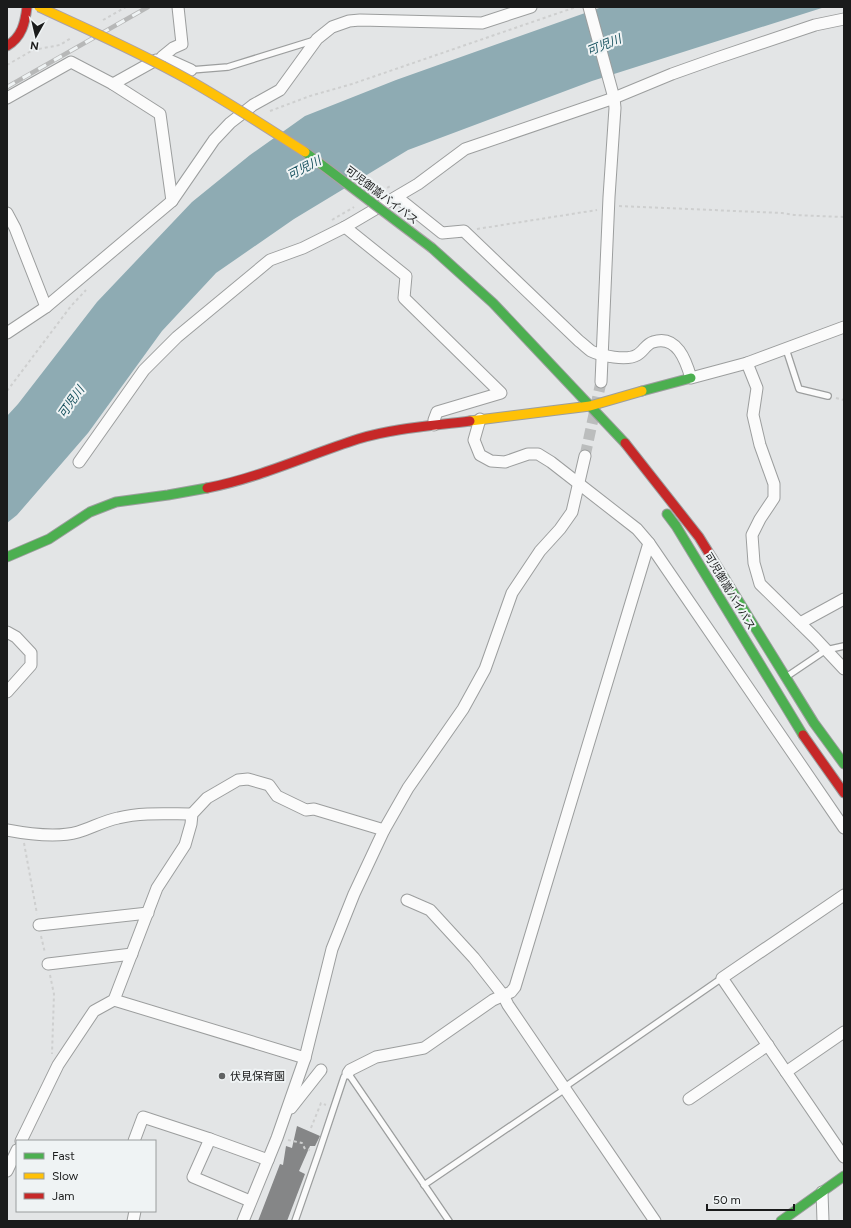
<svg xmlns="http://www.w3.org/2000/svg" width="851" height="1228" font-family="Figtree,'Noto Sans JP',sans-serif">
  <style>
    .water { fill: #8eabb3 }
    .building { fill: #858687 }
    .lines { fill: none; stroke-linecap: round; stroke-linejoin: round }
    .street-tunnel { stroke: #bbbdbd; stroke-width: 11; stroke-dasharray: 11 5.5; stroke-linecap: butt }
    .lane-casing { stroke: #9c9e9e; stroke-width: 8 }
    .street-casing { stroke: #9c9e9e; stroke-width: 13 }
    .fast-casing { stroke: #9c9e9e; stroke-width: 11 }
    .slow-casing { stroke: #9c9e9e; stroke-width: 11 }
    .jam-casing { stroke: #9c9e9e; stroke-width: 11 }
    .path { stroke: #cecfcf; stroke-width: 2; stroke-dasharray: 3 3; stroke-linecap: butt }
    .lane { stroke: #fbfbfb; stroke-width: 5.5 }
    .street { stroke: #fbfbfb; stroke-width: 11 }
    .fast { stroke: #4caf50; stroke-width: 9 }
    .slow { stroke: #ffc107; stroke-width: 9 }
    .jam { stroke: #c62828; stroke-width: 9 }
    .rail-casing { stroke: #b7b8b8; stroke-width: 4.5 }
    .rail { stroke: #eff3f4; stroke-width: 3; stroke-dasharray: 9; stroke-linecap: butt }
    .fast-bridge-casing { stroke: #aba0a7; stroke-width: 11; stroke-linecap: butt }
    .slow-bridge-casing { stroke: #aba0a7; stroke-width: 11; stroke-linecap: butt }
    .fast-bridge { stroke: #4caf50; stroke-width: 9 }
    .slow-bridge { stroke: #ffc107; stroke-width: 9 }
    .poi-dot { fill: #606262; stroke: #eff3f4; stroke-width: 1.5 }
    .labels { text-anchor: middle; stroke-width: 4; stroke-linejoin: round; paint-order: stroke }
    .street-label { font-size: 11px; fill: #1a1b1b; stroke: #eff3f4 }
    .poi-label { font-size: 11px; fill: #1a1b1b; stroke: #eff3f4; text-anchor: start }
    .water-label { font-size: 12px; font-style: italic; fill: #17515e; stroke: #eff3f4 }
  </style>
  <rect width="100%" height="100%" fill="#e3e5e6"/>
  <polygon class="water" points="602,7 825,7 592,81 408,150 294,219 216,273 162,331 88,433 17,515 7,523 7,416 18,404 97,302 192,202 250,155 305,116 396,80"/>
  <polygon class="building" points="297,1126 320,1136 315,1146 310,1146 299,1171 305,1174 287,1221 258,1221 280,1164 283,1165 286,1146 292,1148"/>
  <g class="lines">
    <polyline class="street-tunnel" points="585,456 601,382"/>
    <defs>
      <g id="lane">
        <polyline points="191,70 228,67 315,40"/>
        <polyline points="786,349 799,389 828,396"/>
        <polyline points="789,675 826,650 844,646"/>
        <polyline points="424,1185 565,1089 569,1084 722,978"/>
        <polyline points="295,1221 319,1152 344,1077 348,1073 449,1221"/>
      </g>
      <g id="street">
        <polyline points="589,7 614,98 615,108 609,197 601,382"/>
        <polyline points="162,57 173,48 182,44 178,7"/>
        <polyline points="171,61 191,70"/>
        <polyline points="113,84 156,60"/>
        <polyline points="7,98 71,62 113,84 160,114 172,201"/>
        <path d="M397 197 442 233 464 231 579 341C583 344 587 348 591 351 601 356 627 361 637 355 643 352 646 344 653 342 677 334 686 361 691 378L747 363 844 327"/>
        <polyline points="7,213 15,228 46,307"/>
        <polyline points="345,227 406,276 404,298 501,393 437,412 434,420 434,425"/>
        <polyline points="7,333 46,307 172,201 214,140 230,123 253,105 280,90 317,39 332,27 349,21 360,20 482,23 531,7"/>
        <polyline points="747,363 757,388 753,415 760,445 774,484 774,498 760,519 752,535 754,563 760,584 815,638 844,669"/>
        <polyline points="480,419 474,440 480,455 491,461 505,462 528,454 538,454 551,462 637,529 649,543 844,828"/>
        <polyline points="79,462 144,370 177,337 270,260 303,248 345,227 418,184 465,149 614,98 672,74 717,58 815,25 844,19"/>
        <polyline points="800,623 844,599"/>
        <polyline points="7,632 16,637 31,653 31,665 7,692"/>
        <path d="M7 830C28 834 57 838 78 832 91 828 104 821 118 818 142 812 168 814 192 814"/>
        <polyline points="844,895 722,978 844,1157"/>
        <polyline points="407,900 430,910 474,958 503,995 508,1005 655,1221"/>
        <polyline points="39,925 148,913"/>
        <polyline points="48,964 132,954"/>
        <polyline points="114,1000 305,1058"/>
        <polyline points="786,1072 844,1032"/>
        <polyline points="348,1073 350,1070 376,1057 424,1048 493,1000 511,992 515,987 649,543"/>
        <polyline points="689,1099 768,1045"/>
        <polyline points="291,1108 321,1070"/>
        <polyline points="21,1141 58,1065 94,1011 114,1000 157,888 185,845 191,824 192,814 207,798 238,780 248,779 269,785 277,796 306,810 314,809 384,830"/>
        <polyline points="134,1141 143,1117 210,1139"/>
        <polyline points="7,1171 17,1150"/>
        <polyline points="822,1192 823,1221"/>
        <polyline points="250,1201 193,1177 210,1139 268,1160"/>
        <polyline points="133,1221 135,1211"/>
        <polyline points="243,1221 277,1138 305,1058 332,949 354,894 384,830 408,788 463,709 485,669 512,593 540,551 560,529 572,512 585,456"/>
      </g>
      <g id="fast">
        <polyline points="432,248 493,303 625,443"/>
        <polyline points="642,391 691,378"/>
        <polyline points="667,514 676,526 803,735"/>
        <polyline points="7,557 49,539 90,512 116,502 168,495 207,488"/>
        <polyline points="712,558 814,723 844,764"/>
        <polyline points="781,1221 844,1176"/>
      </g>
      <polyline id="slow" points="470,421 590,406 642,391"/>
      <g id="jam">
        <path d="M7 46C22 37 25 23 27 7"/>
        <polyline points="625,443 699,537 712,558"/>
        <path d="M207 488C259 478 308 455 358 439 394 428 432 426 470 421"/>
        <polyline points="803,735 844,793"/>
      </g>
    </defs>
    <use href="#lane" class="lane-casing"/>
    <use href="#street" class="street-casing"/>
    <use href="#fast" class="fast-casing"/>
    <use href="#slow" class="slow-casing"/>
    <use href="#jam" class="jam-casing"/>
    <g class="path">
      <polyline points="103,20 126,7"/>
      <polyline points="7,65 33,50 60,45 71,38"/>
      <polyline points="270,111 310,96 352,84 576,7"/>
      <polyline points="382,191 392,185"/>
      <polyline points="619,206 782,213 794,215 844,217"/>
      <polyline points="332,220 354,207"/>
      <polyline points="477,229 597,210"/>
      <polyline points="7,391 71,306 86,290"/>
      <polyline points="836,398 844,400"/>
      <polyline points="24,843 37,914"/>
      <polyline points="41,936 45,953"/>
      <polyline points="50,975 54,994 52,1054"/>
      <polyline points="311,1128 321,1103 326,1105"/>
      <polyline points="288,1140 302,1143 305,1149 310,1150"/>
    </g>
    <use href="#lane" class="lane"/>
    <use href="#street" class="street"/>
    <use href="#fast" class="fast"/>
    <use href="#slow" class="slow"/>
    <use href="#jam" class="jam"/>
    <defs>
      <polyline id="rail" points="7,87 148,7"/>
    </defs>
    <use href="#rail" class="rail-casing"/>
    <use href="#rail" class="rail"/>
    <defs>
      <polyline id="fast-bridge" points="305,152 432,248"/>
      <path id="slow-bridge" d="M39 7C89 30 139 52 187 79 228 102 266 127 305 152"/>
    </defs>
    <use href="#fast-bridge" class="fast-bridge-casing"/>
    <use href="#slow-bridge" class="slow-bridge-casing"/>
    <use href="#fast-bridge" class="fast-bridge"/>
    <use href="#slow-bridge" class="slow-bridge"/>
  </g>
  <circle class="poi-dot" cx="222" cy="1076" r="4"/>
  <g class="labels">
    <g class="street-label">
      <text transform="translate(382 195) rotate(37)" y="4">可児御嵩バイパス</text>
      <text transform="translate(730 591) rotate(59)" y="4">可児御嵩バイパス</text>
    </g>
    <g class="poi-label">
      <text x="230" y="1080">伏見保育園</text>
    </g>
    <g class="water-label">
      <text transform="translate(604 45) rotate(-22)" y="4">可児川</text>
      <text transform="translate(304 168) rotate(-27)" y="4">可児川</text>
      <text transform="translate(71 402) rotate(-55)" y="4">可児川</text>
    </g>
  </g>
  <rect width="851" height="1228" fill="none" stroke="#1a1b1b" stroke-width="16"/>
  <rect x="16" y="1140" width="140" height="72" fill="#eff3f4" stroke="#9a9d9d"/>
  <rect x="24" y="1153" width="20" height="6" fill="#4caf50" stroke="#9a9d9d"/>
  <text x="52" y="1160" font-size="12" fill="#1a1b1b">Fast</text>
  <rect x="24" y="1173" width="20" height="6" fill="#ffc107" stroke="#9a9d9d"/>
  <text x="52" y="1180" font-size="12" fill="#1a1b1b">Slow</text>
  <rect x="24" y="1193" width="20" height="6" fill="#c62828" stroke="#9a9d9d"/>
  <text x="52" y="1200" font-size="12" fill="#1a1b1b">Jam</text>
  <g transform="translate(36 36) rotate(188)" stroke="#eff3f4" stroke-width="3" paint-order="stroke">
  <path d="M0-3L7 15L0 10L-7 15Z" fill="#1a1b1b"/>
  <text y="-6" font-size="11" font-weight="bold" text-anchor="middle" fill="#1a1b1b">N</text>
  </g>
  <path d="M707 1204v6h87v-6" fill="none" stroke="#1a1b1b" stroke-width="2"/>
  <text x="713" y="1204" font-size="12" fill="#1a1b1b" stroke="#eff3f4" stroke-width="3" paint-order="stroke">50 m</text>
</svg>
